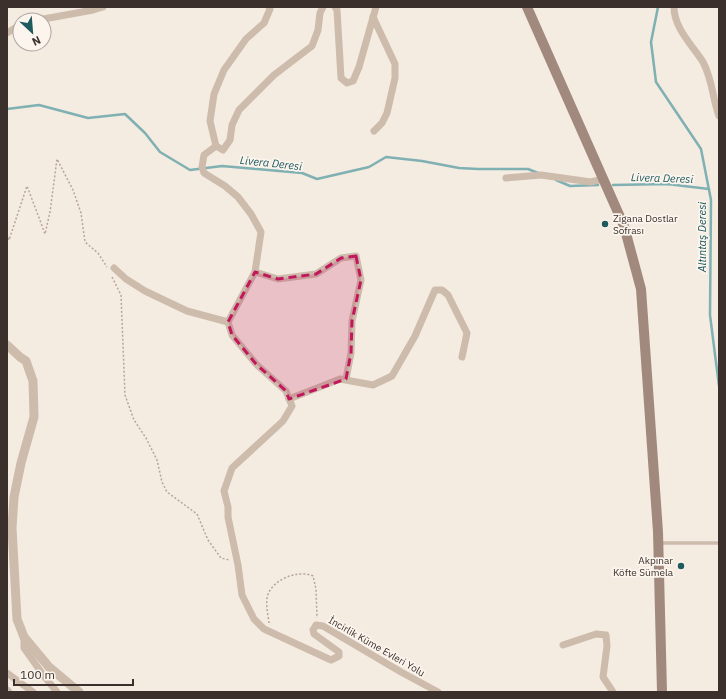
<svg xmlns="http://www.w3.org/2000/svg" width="726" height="699" font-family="'IBM Plex Sans',sans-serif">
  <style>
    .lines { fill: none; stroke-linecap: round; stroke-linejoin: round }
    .stream { stroke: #7fb0b2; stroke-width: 2.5 }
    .path { stroke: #b9a596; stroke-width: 1.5; stroke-dasharray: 2 2; stroke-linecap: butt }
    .service { stroke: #cdbbac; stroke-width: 3.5 }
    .minor { stroke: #cdbbac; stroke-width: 7 }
    .tertiary { stroke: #cdbbac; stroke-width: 9 }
    .secondary { stroke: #a18a7d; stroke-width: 10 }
    .marked { fill: #c2185b; fill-opacity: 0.2; stroke: #c2185b; stroke-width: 3; stroke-dasharray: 8 5; stroke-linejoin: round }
    .poi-dot { fill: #1f5a5e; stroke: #fbf5ee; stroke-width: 1.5 }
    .labels { text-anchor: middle; stroke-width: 3.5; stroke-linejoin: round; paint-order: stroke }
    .poi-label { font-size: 10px; fill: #3b302b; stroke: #fbf5ee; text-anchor: start }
    .street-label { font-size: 10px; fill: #3b302b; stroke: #fbf5ee }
    .water-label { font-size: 11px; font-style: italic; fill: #1f5a5e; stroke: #fbf5ee }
  </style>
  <rect width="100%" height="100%" fill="#f4ebe1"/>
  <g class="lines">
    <g class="stream">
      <polyline points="658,7 651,42 656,82 701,149 711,200 710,315 719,386"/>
      <polyline points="7,109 39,105 88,118 125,114 145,133 160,152 190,170 222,166 302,173 317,179 369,167 386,157 422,161 459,168 478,169 528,169 538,173"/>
      <polyline points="556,180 570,186 598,185"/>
      <polyline points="613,185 667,184 709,189"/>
    </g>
    <g class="path">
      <polyline points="7,234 9,240 27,186 41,223 45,234 50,212 57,159 73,190 81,213 85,242 98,253 107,267"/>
      <polyline points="112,277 121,295 125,395 134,420 146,438 157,460 162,482 167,492 197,514 208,540 221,558 229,560"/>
      <path d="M269 623C268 615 266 606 267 598 270 580 298 569 313 576L316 589 317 618"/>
    </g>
    <polyline class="service" points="659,543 719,543"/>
    <g class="minor">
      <polyline points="269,7 270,9 264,23 246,39 224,70 214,94 210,121 216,146 223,150 230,140 232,125 239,110 274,75 312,46 318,30 320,13 323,7"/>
      <polyline points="335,7 337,10 341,78 347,83 353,81 359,67 376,7"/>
      <path d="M674 7C674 28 692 45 703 62 713 81 712 97 719 116"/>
      <polyline points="373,17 395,64 395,78 387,113 382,123 374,131"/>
      <polyline points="38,20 93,10 103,7"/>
      <polyline points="7,33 20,25"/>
      <polyline points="506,178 541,175 591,182 603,179"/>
      <polyline points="114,268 126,279 145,291 187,311 228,322 255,272 261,232 251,214 238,197 225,186 204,173 202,167 204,155 216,146"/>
      <polyline points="255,272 278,279 316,274 341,258 356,256 361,280 352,321 351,353 346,379"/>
      <polyline points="228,322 232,335 256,364 286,391 292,406 283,421 232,468 224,491 228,507 228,517 238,565 242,595 254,619 264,629 331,660 339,656 339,652 314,634 313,630 316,625 323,626 401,672 438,692"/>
      <polyline points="289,399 340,379 373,385 392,376 415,336 435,290 442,290 448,295 467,333 462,357"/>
      <polyline points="24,637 24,648 44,676 57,692"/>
      <polyline points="563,645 596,634 606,635 607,646 603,677 613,692"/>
      <polyline points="7,673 33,692"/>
      <polyline points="7,690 9,692"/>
    </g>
    <polyline class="tertiary" points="7,345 20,357 26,361 33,381 34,417 21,463 14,497 12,528 17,619 24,637 49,667 79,692"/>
    <polyline class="secondary" points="527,7 624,226 641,289 658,532 662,692"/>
  </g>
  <path class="marked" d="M356 256 361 280 352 321 351 353 346 379 289 399 286 391 256 364 232 335 228 322 255 272 278 279 316 274 341 258Z"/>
  <g class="poi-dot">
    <circle cx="605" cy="224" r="4"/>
    <circle cx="681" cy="566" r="4"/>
  </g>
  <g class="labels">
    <g class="poi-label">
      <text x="613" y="222">Zigana Dostlar<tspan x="613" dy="12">Sofrası</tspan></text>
      <text x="673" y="564" text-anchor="end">Akpınar<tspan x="673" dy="12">Köfte Sümela</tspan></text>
    </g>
    <g class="street-label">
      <text transform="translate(377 646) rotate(30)" y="4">İncirlik Küme Evleri Yolu</text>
    </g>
    <g class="water-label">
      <text transform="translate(271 163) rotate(6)" y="4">Livera Deresi</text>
      <text transform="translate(662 178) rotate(2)" y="4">Livera Deresi</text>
      <text transform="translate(702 237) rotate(-90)" y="4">Altıntaş Deresi</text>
    </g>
  </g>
  <rect width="726" height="699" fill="none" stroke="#3b302b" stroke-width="16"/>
  <g transform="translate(32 32) rotate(154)"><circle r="19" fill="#fbf5ee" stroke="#aea6a0"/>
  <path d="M0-3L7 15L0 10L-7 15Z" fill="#1f5a5e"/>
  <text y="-6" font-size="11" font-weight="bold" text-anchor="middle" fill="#3b302b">N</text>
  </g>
  <path d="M14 679v6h119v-6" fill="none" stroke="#3b302b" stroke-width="2"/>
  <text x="20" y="679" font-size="12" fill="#3b302b" stroke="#fbf5ee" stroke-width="3" paint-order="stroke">100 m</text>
</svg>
